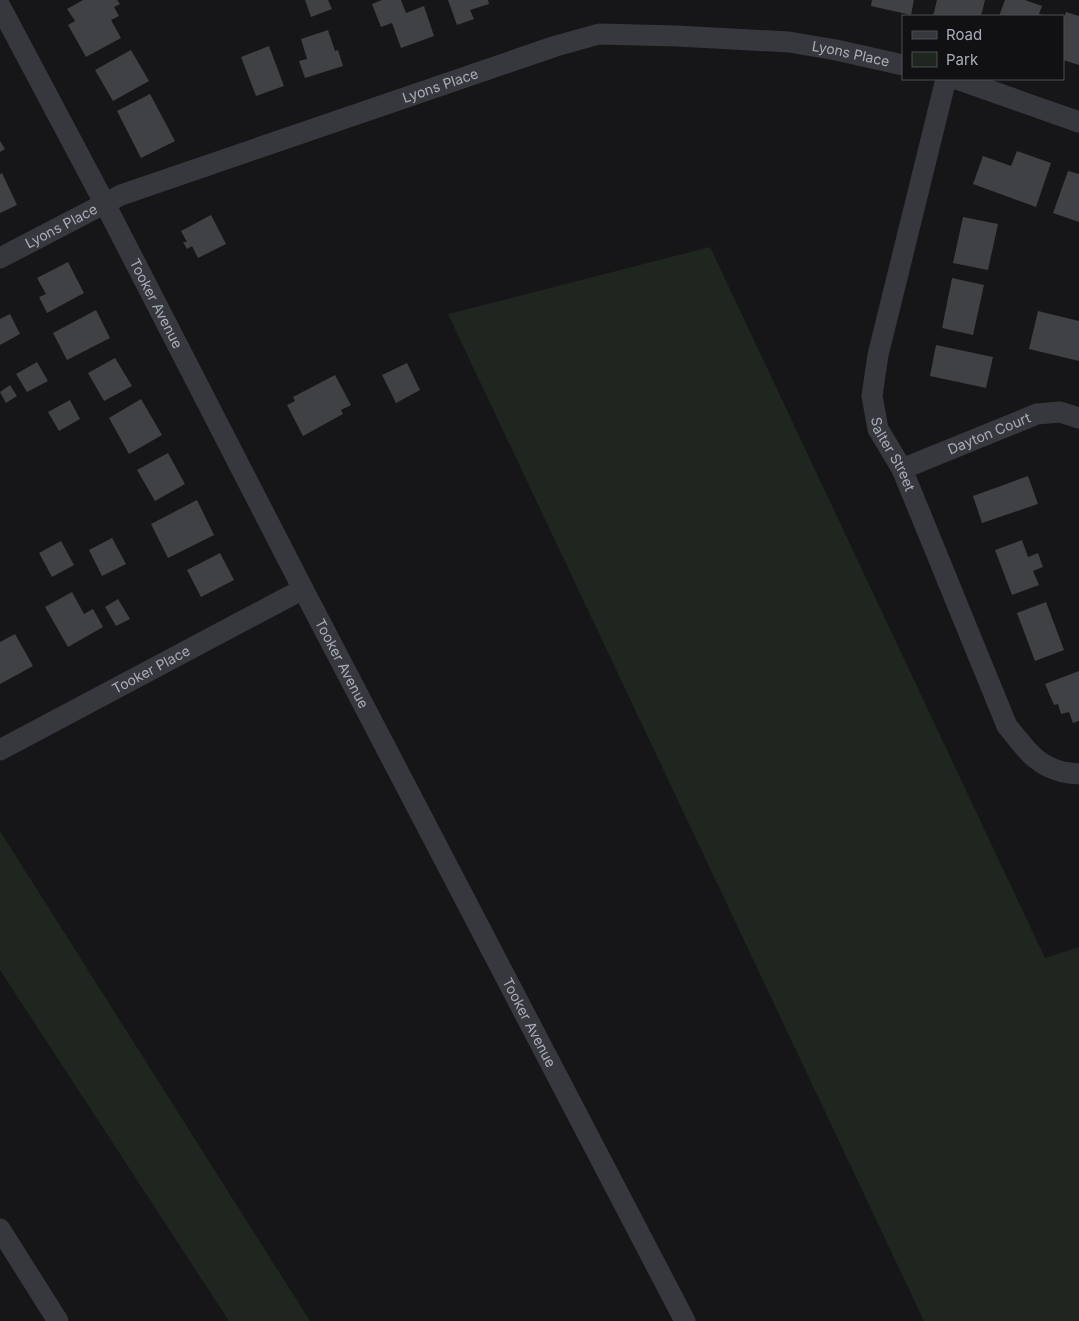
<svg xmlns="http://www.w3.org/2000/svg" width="1079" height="1321" font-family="Inter,sans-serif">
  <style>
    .green { fill: #1e261f }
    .building { fill: #404145 }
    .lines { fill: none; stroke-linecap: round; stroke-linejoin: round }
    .minor { stroke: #37383d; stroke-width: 21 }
    .labels { text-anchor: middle; stroke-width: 4.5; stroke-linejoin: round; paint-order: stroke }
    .street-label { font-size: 14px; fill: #a8adb8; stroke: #111113 }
  </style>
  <rect width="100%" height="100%" fill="#161618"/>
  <g class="green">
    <polygon points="710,247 1045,958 1079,947 1079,1321 924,1321 448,314"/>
    <polygon points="0,831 310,1321 229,1321 0,970"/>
  </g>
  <g class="building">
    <polygon points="83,0 117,0 120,4 114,7 119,16 111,20 121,38 86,57 68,25 75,21 67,9"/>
    <polygon points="305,0 328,0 332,9 311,17"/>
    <polygon points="382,0 401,0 406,13 424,6 434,36 401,48 392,23 381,27 372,4"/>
    <polygon points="448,0 488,0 489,4 470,10 474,19 457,25"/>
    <polygon points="872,0 914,0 911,15 871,6"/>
    <polygon points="937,0 985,0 981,16 933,16"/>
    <polygon points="1005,0 1025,0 1042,6 1039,14 1045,16 999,16"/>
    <polygon points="1066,12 1079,16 1079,65 1063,60 1063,21"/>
    <polygon points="328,30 335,51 338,50 343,66 305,78 299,61 307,59 301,39"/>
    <polygon points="269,46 284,86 256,96 241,57"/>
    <polygon points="131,50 149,81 113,101 95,70"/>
    <polygon points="150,94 175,141 141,158 117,111"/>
    <polygon points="0,141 5,149 0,152"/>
    <polygon points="1017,151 1051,163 1036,207 973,184 983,156 1011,166"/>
    <polygon points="1068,171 1079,174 1079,222 1053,213"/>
    <polygon points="2,173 17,205 0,213 0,174"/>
    <polygon points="211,215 226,244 198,258 192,246 187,249 183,242 187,242 181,231"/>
    <polygon points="963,217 998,224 988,270 953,263"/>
    <polygon points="68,262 84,293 47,313 39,297 46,294 37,278"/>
    <polygon points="952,278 984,285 973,335 942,328"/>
    <polygon points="96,310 110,338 67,360 53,333"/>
    <polygon points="1038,311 1079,321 1079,361 1029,349"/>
    <polygon points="10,314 20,334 0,345 0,319"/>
    <polygon points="936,345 993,357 986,388 930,376"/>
    <polygon points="115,358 132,386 104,401 88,373"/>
    <polygon points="37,362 48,381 27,392 16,374"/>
    <polygon points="407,363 420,390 396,403 382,375"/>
    <polygon points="335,375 351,405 341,410 343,414 303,436 287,405 295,401 293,397"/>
    <polygon points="10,385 17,396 6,403 0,392"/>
    <polygon points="141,399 162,435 129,454 109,418"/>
    <polygon points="70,400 80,419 59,431 48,412"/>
    <polygon points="168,453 185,484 155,501 137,470"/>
    <polygon points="1028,476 1038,504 982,523 973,496"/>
    <polygon points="197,500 214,535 168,558 151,524"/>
    <polygon points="112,538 126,564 102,576 89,550"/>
    <polygon points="1022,540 1028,557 1038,553 1043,567 1033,571 1039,585 1012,595 995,550"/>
    <polygon points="61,541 74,565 52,577 39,553"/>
    <polygon points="220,553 234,580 201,597 187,570"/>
    <polygon points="72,592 84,614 93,609 103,627 68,647 45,607"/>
    <polygon points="118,599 130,619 116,626 105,607"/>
    <polygon points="1046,602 1064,650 1035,661 1017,613"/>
    <polygon points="15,634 33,666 0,684 0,642"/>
    <polygon points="1079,671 1079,721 1073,723 1069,712 1061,714 1058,704 1054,705 1045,684"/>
  </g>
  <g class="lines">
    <g class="minor">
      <path id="s1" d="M0 6 105 204 303 589 685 1321"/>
      <path id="s2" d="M946 79 878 355 872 396 878 429 902 469 1007 726C1025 747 1034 765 1063 772 1069 773 1074 774 1079 774"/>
      <polyline points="957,79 1079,122"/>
      <path id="s3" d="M0 258 121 195 556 46 599 34 677 36 789 42 836 50 903 65"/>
      <path id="s4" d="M902 469 1037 414 1060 412 1079 418"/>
      <path id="s5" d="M0 750 303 589"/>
      <polyline points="0,1229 58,1321"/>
    </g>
  </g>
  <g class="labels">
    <g class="street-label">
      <text dy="5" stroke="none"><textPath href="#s3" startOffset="894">Lyons Place</textPath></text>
      <text dy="5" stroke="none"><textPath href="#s3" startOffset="474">Lyons Place</textPath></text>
      <text dy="5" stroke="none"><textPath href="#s3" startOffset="69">Lyons Place</textPath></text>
      <text dy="5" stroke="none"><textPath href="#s1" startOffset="336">Tooker Avenue</textPath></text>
      <text dy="5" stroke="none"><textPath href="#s4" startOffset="94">Dayton Court</textPath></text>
      <text dy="5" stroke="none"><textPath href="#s2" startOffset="388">Salter Street</textPath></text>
      <text dy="5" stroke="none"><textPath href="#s1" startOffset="741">Tooker Avenue</textPath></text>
      <text dy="5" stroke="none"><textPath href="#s5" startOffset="171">Tooker Place</textPath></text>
      <text dy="5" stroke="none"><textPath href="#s1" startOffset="1146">Tooker Avenue</textPath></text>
    </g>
  </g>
  <rect x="902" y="15" width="162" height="65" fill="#111113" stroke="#4d4f55"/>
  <rect x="912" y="31" width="25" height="8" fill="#37383d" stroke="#4d4f55"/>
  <text x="946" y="40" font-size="15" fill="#a8adb8">Road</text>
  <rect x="912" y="52" width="25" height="15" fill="#1e261f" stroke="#4d4f55"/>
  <text x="946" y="65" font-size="15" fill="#a8adb8">Park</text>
</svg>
